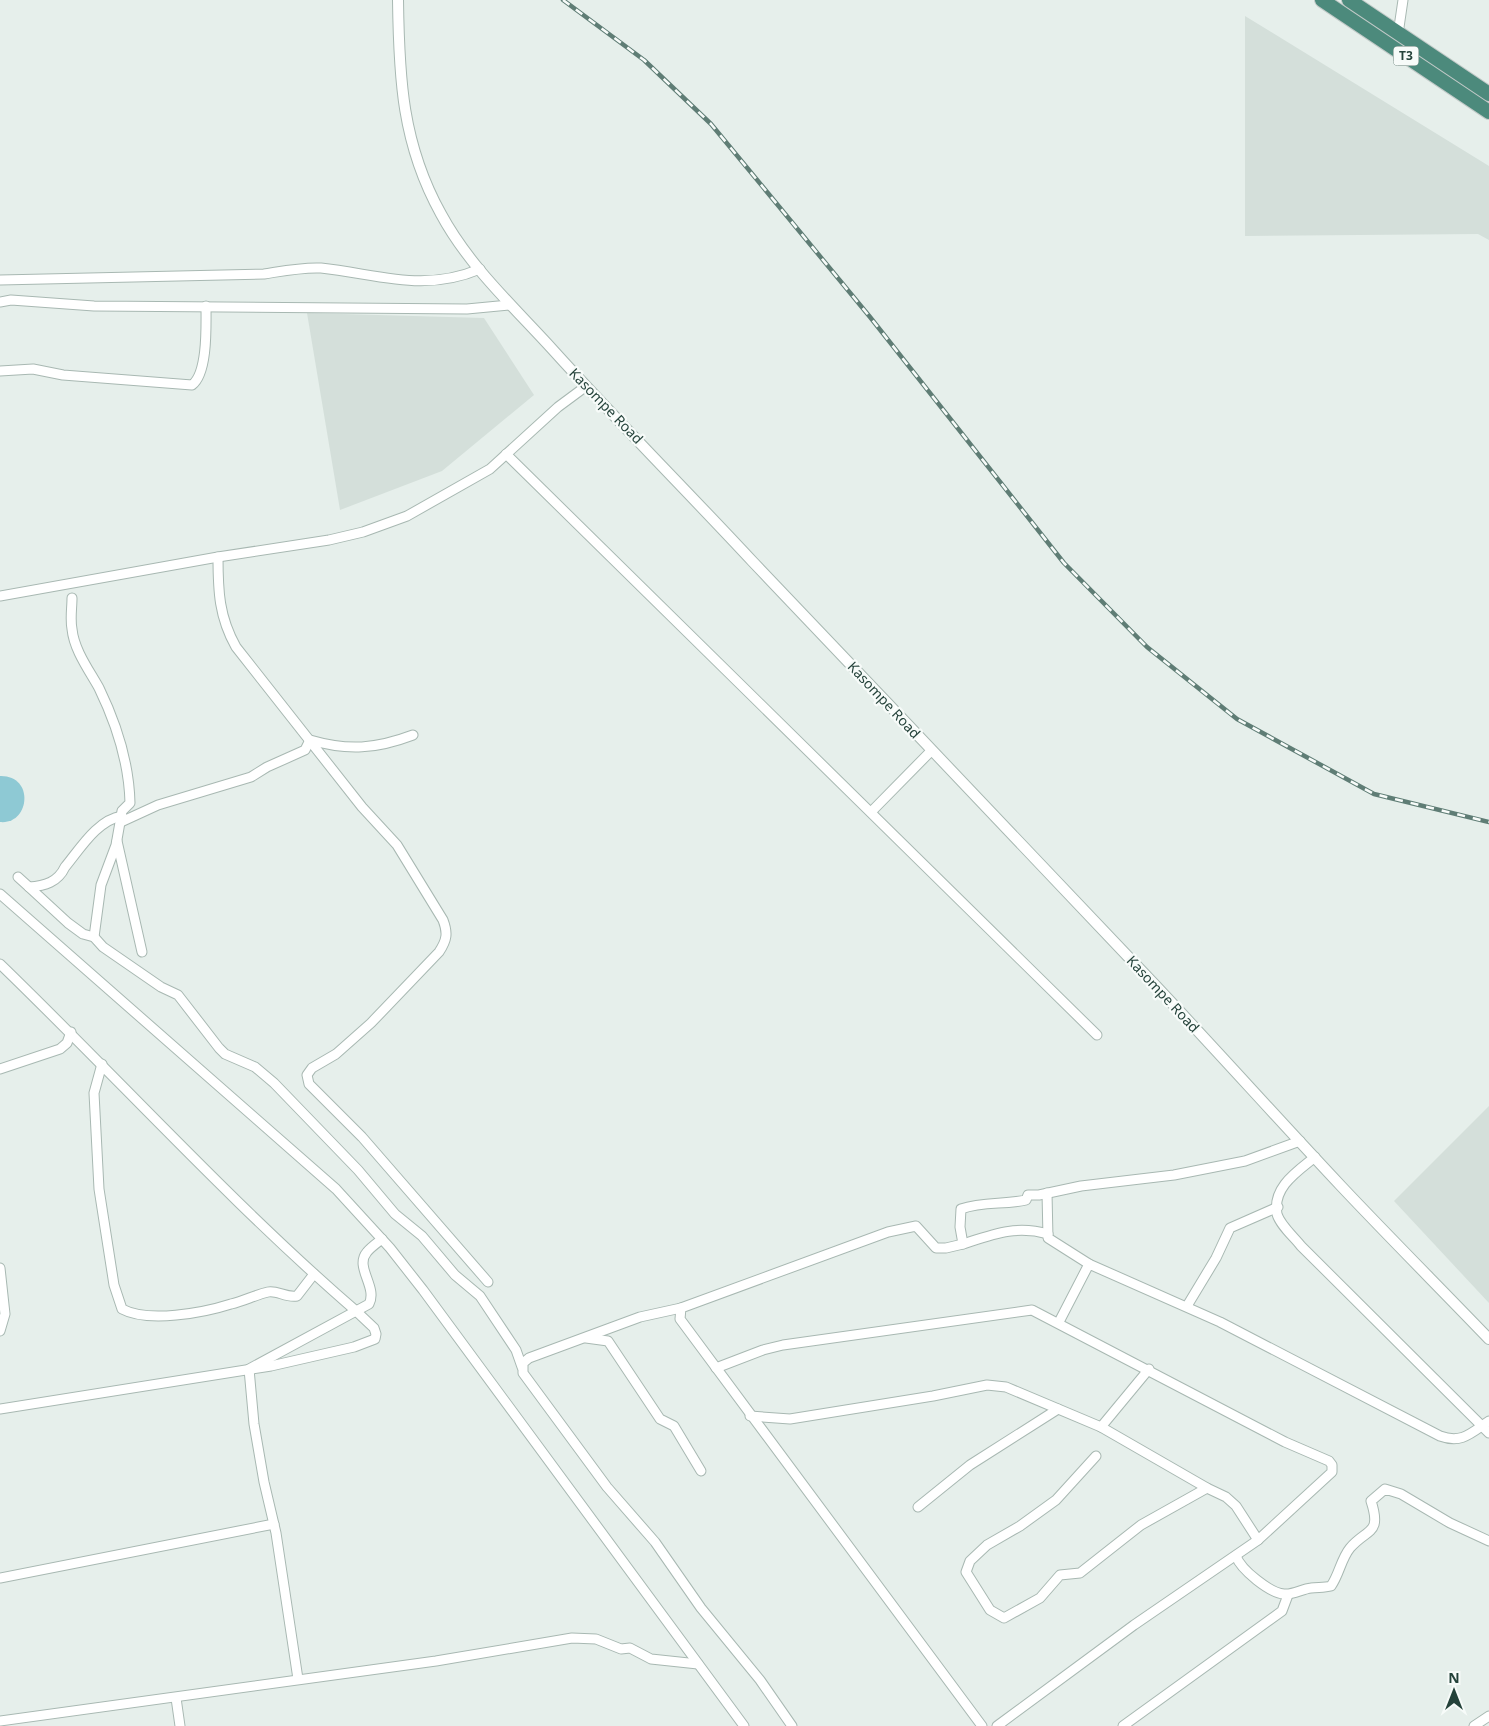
<svg xmlns="http://www.w3.org/2000/svg" width="1489" height="1726" font-family="'Noto Sans',sans-serif">
  <style>
    .built { fill: #d4dfda }
    .water { fill: #8ec9d4 }
    .lines { fill: none; stroke-linecap: round; stroke-linejoin: round }
    .minor-casing { stroke: #a8b8b2; stroke-width: 11 }
    .tertiary-casing { stroke: #a8b8b2; stroke-width: 12 }
    .trunk-casing { stroke: #c2cac8; stroke-width: 16 }
    .minor { stroke: #fff; stroke-width: 9 }
    .tertiary { stroke: #fff; stroke-width: 10 }
    .trunk { stroke: #4c8a7c; stroke-width: 14 }
    .rail-casing { stroke: #5f7d75; stroke-width: 4.5 }
    .rail { stroke: #f7fbf9; stroke-width: 2.5; stroke-dasharray: 8; stroke-linecap: butt }
    .labels { text-anchor: middle; stroke-width: 4.5; stroke-linejoin: round; paint-order: stroke }
    .shield { fill: #f7fbf9; stroke: #637a73; stroke-width: 1 }
    .shield-label { font-size: 12px; font-weight: bold; fill: #24423a }
    .street-label { font-size: 14px; fill: #24423a; stroke: #f7fbf9 }
  </style>
  <rect width="100%" height="100%" fill="#e6efeb"/>
  <g class="built">
    <polygon points="1245,16 1489,166 1489,240 1478,234 1245,236"/>
    <polygon points="307,313 484,318 534,395 442,471 340,510"/>
    <polygon points="1489,1106 1489,1303 1394,1201"/>
  </g>
  <path class="water" d="M0 776C35 775 30 825 0 822Z"/>
  <g class="lines">
    <defs>
      <g id="minor">
        <polyline points="1398,34 1403,0"/>
        <path d="M0 280 264 274C283 271 302 267 321 268 378 274 423 293 480 269"/>
        <polyline points="0,302 11,300 94,306 467,309 509,305"/>
        <path d="M0 371 33 369 63 375 192 385C208 373 206 325 206 306"/>
        <polyline points="506,454 1097,1035"/>
        <path d="M218 557C218 591 219 617 236 647L362 807 397 845 443 920C448 933 447 940 439 952L371 1023 336 1054 312 1068 307 1075 309 1084 362 1137 488 1282"/>
        <polyline points="0,596 218,557 329,540 363,532 407,516 490,469 558,407 585,387"/>
        <path d="M72 598C72 608 70 619 72 629 74 650 89 670 99 688 117 725 129 762 130 803L122 811 116 845 101 885 94 937"/>
        <polyline points="871,812 931,751"/>
        <path d="M121 822 158 805 251 777 267 767 305 750 310 740C348 751 376 749 413 735"/>
        <polyline points="117,841 142,952"/>
        <path d="M18 877 29 887C45 886 58 882 65 867 80 849 97 820 122 816"/>
        <polyline points="29,887 68,923 83,934 94,937 103,947 161,987 178,995 219,1048 225,1054 255,1067 274,1083 358,1170 395,1214 422,1236 455,1275 480,1296 516,1350 522,1367"/>
        <polyline points="0,894 336,1189 390,1248 423,1290 744,1726"/>
        <path d="M0 964C119 1079 230 1202 356 1311L374 1328 376 1334 375 1339 354 1347 271 1366 0 1409"/>
        <path d="M102 1064 94 1093 99 1189 114 1285 122 1309C148 1323 203 1313 231 1304 244 1301 255 1295 268 1292 277 1290 286 1298 297 1296L314 1274"/>
        <polyline points="0,1069 60,1049 67,1043 71,1032"/>
        <path d="M1315 1157C1298 1171 1272 1187 1277 1214 1280 1225 1294 1237 1301 1246L1489 1433"/>
        <polyline points="1047,1193 1048,1238 1089,1264"/>
        <path d="M963 1244C994 1234 1016 1225 1048 1234"/>
        <polyline points="0,1268 5,1314 0,1331"/>
        <polyline points="1187,1306 1216,1258 1230,1228 1278,1207"/>
        <polyline points="681,1308 640,1317 529,1358 523,1363 523,1373 607,1487 655,1542 701,1608 760,1680 792,1726"/>
        <path d="M1059 1322 1089 1264 1220 1322 1440 1436C1462 1444 1471 1433 1489 1421"/>
        <polyline points="586,1338 608,1341 660,1419 674,1426 701,1471"/>
        <polyline points="716,1368 763,1350 783,1345 1032,1310 1285,1442 1329,1461 1332,1465 1332,1472 1258,1540 1134,1625 997,1726"/>
        <polyline points="750,1416 790,1419 933,1396 987,1385 1006,1387 1101,1427 1207,1488 1226,1497 1236,1506 1258,1540"/>
        <polyline points="1101,1427 1149,1369"/>
        <polyline points="1096,1456 1056,1500 1020,1526 987,1545 970,1561 966,1572 990,1610 1004,1618 1040,1598 1060,1575 1080,1573 1141,1525 1207,1488"/>
        <polyline points="918,1507 970,1465 1058,1409"/>
        <path d="M1236 1556C1241 1570 1270 1593 1284 1594 1293 1595 1302 1589 1311 1588 1318 1587 1324 1588 1331 1586 1339 1575 1341 1559 1350 1548 1367 1528 1382 1535 1371 1501L1385 1489 1401 1494 1450 1523 1489 1541"/>
        <polyline points="0,1578 274,1524"/>
        <path d="M298 1679 276 1533 264 1482 254 1424 249 1369 369 1304C378 1287 354 1267 367 1252 371 1247 377 1243 382 1239"/>
        <polyline points="176,1698 180,1726"/>
        <polyline points="0,1721 436,1661 572,1638 596,1639 621,1649 630,1648 651,1659 698,1664"/>
        <path d="M982 1726 680 1319 681 1308 888 1232 916 1226 936 1248H946L963 1244 960 1227 961 1209C983 1201 1004 1205 1026 1200L1028 1195H1039L1081 1186 1174 1175 1245 1161 1300 1141"/>
        <polyline points="1123,1726 1282,1611 1288,1595"/>
        <polyline points="1474,1726 1489,1716"/>
      </g>
      <path id="tertiary" d="M398 0C399 78 402 144 441 214 469 266 513 306 553 350 618 422 687 491 753 562 887 703 1022 844 1155 985 1218 1052 1279 1120 1341 1186 1390 1238 1440 1288 1489 1339"/>
      <g id="trunk">
        <polyline points="1322,0 1489,112"/>
        <polyline points="1349,0 1489,94"/>
      </g>
    </defs>
    <use href="#minor" class="minor-casing"/>
    <use href="#tertiary" class="tertiary-casing"/>
    <use href="#trunk" class="trunk-casing"/>
    <use href="#minor" class="minor"/>
    <use href="#tertiary" class="tertiary"/>
    <use href="#trunk" class="trunk"/>
    <defs>
      <polyline id="rail" points="563,0 644,60 711,124 870,317 1064,563 1147,647 1237,719 1374,794 1489,822"/>
    </defs>
    <use href="#rail" class="rail-casing"/>
    <use href="#rail" class="rail"/>
  </g>
  <g class="labels">
    <rect class="shield" x="1393.5" y="46.5" width="25" height="19" rx="4"/>
    <g class="shield-label">
      <text x="1406" y="60">T3</text>
    </g>
    <g class="street-label">
      <text transform="translate(606 406) rotate(46)" y="5">Kasompe Road</text>
      <text transform="translate(884 700) rotate(47)" y="5">Kasompe Road</text>
      <text transform="translate(1163 994) rotate(47)" y="5">Kasompe Road</text>
    </g>
  </g>
  <g transform="translate(1454 1691)" stroke="#f7fbf9" stroke-width="4" paint-order="stroke">
  <path d="M0-4L9 19L0 12L-9 19Z" fill="#24423a"/>
  <text y="-8" font-size="14" font-weight="bold" text-anchor="middle" fill="#24423a">N</text>
  </g>
</svg>
